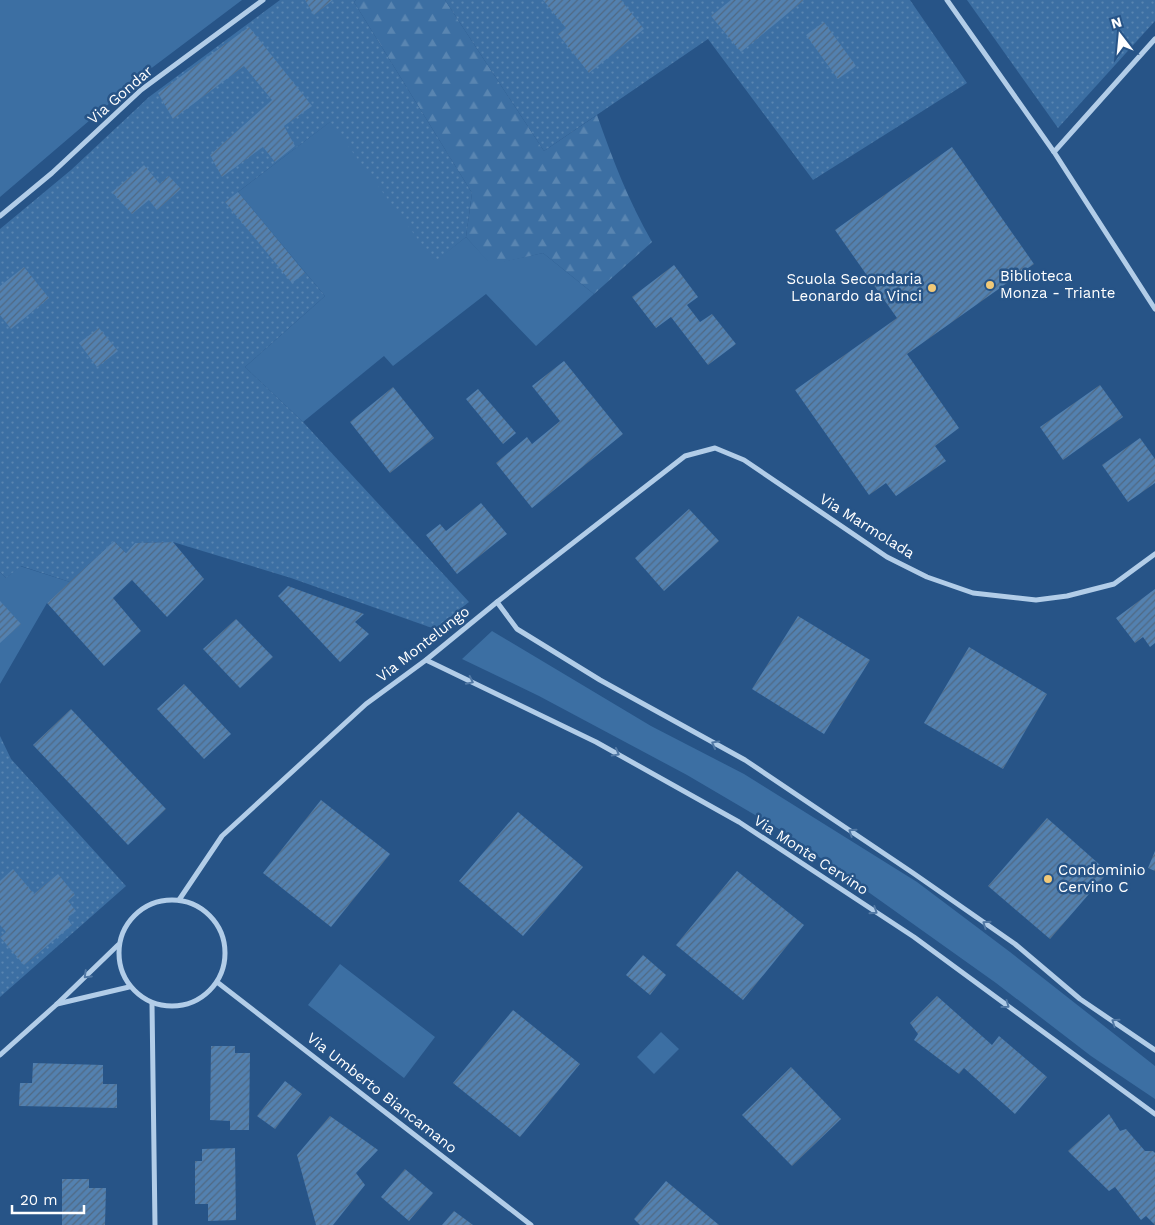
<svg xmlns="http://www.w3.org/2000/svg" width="1155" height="1225" font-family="'Work Sans',sans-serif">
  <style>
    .grass { fill: #3c6fa3 }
    .forest { fill: url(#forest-firs) }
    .garden { fill: url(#garden-dots) }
    .building { fill: url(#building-hatch) }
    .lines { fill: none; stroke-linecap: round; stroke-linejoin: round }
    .street { stroke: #b2cde8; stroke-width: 5 }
    .oneway { stroke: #5178a4 }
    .poi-dot { fill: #f1c978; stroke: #275487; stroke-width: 2 }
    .labels { text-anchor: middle; stroke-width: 5; stroke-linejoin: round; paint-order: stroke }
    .street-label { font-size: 15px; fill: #fff; stroke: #275487 }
    .poi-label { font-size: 15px; fill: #fff; stroke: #275487; text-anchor: start }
  </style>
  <defs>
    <pattern id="forest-firs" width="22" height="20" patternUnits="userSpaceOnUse" patternTransform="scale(1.25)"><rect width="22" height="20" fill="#3c6fa3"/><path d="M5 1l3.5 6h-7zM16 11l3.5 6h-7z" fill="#5985b1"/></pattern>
    <pattern id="garden-dots" width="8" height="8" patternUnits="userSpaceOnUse" patternTransform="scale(1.25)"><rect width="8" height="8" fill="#3c6fa3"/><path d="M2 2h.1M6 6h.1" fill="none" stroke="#5985b1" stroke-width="1.8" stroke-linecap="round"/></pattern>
    <pattern id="building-hatch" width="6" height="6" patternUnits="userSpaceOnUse" patternTransform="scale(1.25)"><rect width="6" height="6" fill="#5381b0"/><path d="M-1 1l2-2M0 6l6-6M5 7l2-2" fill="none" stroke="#506983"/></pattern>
  </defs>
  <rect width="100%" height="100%" fill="#275487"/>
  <g class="grass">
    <polygon points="0,0 242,0 145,73 0,197"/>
    <polygon points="331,121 435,261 466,237 491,264 543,253 594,294 536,346 486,294 393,366 384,356 303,422 245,367 325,296 238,192"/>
    <polygon points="20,566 70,582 47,603 0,684 0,572 6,578"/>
    <polygon points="492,631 651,726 744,774 917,882 1010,952 1155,1066 1155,1099 1091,1056 996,983 784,832 687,775 539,696 462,659"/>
    <polygon points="340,964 435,1037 404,1078 308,1005"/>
    <polygon points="661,1032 679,1049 654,1074 637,1057"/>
  </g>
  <path class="forest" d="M356 0H445L544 151 597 115C613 160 628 200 652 242L594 294 543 253 491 265 466 237 472 193 354 2Z"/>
  <g class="garden">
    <polygon points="280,0 356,0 354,2 472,193 466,237 435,262 330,122 238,192 325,296 245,367 303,422 469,602 435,629 291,578 173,542 135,543 126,553 114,541 70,582 21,566 6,578 0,572 0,229 71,170 149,97"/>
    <polygon points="445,0 910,0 967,83 813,180 708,39 544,151"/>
    <polygon points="967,0 1155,0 1155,21 1058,128"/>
    <polygon points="0,736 11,759 126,886 0,997"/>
  </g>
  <g class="building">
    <polygon points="305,0 333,0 314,15"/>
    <polygon points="543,0 621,0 644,29 589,73 558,34 566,28"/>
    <polygon points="731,0 804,0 741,52 711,16"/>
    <polygon points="824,22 856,66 838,79 806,35"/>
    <polygon points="249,27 312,106 284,126 295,146 275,162 263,147 222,177 210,155 272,100 244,66 173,119 158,93"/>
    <polygon points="952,147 1034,264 907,354 959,428 935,446 946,461 896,496 886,483 869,495 795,390 897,318 835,230"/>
    <polygon points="144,165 160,184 169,176 181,189 157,210 149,200 132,214 112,192"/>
    <polygon points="238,192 305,273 292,283 225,202"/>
    <polygon points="674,265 698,297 687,305 700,322 712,314 736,344 708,365 671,317 656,328 632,297"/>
    <polygon points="24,267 49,298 11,329 0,315 0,286"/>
    <polygon points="99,328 118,351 97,367 79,343"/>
    <polygon points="564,361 623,434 532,508 496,463 527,437 532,444 560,421 532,386"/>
    <polygon points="1100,385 1123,417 1063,460 1040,427"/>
    <polygon points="393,387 434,438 390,473 350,422"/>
    <polygon points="478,389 516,433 503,444 466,399"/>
    <polygon points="1140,438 1155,459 1155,483 1128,502 1102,465"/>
    <polygon points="481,503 507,534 457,574 426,535 440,524 446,531"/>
    <polygon points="689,509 719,541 664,591 635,558"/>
    <polygon points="114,541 126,553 135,543 173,542 204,579 167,617 132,580 113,598 141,631 104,666 47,603"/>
    <polygon points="288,586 364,614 355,622 369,634 340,662 278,596"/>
    <polygon points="1155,589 1155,643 1150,647 1143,637 1135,643 1116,618"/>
    <polygon points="0,601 21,624 0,643"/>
    <polygon points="798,616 870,660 824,734 752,689"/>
    <polygon points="236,619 273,657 240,688 203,649"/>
    <polygon points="969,647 1047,694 1003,769 924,723"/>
    <polygon points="184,684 231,734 204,759 157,709"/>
    <polygon points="71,709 166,809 128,845 33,745"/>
    <polygon points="321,800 390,854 331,927 263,873"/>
    <polygon points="518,812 583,867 523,936 459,881"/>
    <polygon points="1047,818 1108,872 1050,939 988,886"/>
    <polygon points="1155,851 1155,871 1148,868"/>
    <polygon points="13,869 34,894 58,874 75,895 68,901 76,911 67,918 72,925 24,965 0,937 6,932 0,925 0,881"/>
    <polygon points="737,871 804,925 743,1000 676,945"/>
    <polygon points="643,955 666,975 650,995 626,975"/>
    <polygon points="937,996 992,1045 999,1036 1047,1077 1015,1114 964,1068 959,1074 914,1040 918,1034 910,1023"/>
    <polygon points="513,1010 580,1064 520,1137 453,1083"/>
    <polygon points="211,1046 235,1046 235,1053 250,1053 249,1130 230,1130 230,1121 210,1120"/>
    <polygon points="33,1063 103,1065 103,1084 117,1084 117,1108 19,1106 20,1083 32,1083"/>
    <polygon points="791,1067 841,1119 792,1166 742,1115"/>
    <polygon points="285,1081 302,1094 275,1129 257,1116"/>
    <polygon points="1109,1114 1120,1131 1126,1129 1145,1151 1153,1151 1155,1153 1155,1225 1146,1216 1141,1220 1115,1187 1109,1191 1068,1151"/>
    <polygon points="330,1116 378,1150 356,1173 365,1185 333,1225 316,1225 297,1155"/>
    <polygon points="235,1148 236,1220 208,1221 208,1204 195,1204 195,1161 202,1161 202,1149"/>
    <polygon points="405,1169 433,1193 409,1221 381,1197"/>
    <polygon points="62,1179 89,1179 89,1188 106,1188 105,1225 62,1225"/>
    <polygon points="666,1181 719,1225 640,1225 634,1219"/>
    <polygon points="454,1211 473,1225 442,1225"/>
  </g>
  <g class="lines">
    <g class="street">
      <polyline points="947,0 1054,152 1155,309"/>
      <polyline points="1054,152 1155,39"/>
      <polyline points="0,216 52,173 141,90 263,0"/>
      <polyline points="497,602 517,629 600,680 745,760 913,873 1015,944 1080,999 1155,1050"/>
      <polyline points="426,660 596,742 739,822 914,937 1155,1114"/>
      <circle cx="172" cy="953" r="53"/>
      <polyline points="179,900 222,836 366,704 426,660 497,602 685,456 715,448 744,460 887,557 927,577 973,593 1036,600 1067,596 1114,584 1155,554"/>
      <polyline points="217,982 531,1225"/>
      <polyline points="57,1004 129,987"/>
      <polyline points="152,1004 155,1225"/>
      <polyline points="0,1055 57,1004 118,945"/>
    </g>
  </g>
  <defs><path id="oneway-chevron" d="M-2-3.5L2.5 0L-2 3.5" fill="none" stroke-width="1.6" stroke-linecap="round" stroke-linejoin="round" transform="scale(1.25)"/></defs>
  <g class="oneway">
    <use href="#oneway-chevron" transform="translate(470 681) rotate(26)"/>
    <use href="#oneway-chevron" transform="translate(715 744) rotate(-151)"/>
    <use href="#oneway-chevron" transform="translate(616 753) rotate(29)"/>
    <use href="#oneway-chevron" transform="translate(852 832) rotate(-146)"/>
    <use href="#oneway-chevron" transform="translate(874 911) rotate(34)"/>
    <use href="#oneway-chevron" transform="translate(986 924) rotate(-145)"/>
    <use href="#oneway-chevron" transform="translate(87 975) rotate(136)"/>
    <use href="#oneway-chevron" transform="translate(1006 1005) rotate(36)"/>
    <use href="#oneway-chevron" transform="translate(1115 1022) rotate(-146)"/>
  </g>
  <g class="poi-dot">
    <circle cx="990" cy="285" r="5"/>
    <circle cx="932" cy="288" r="5"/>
    <circle cx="1048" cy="879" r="5"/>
  </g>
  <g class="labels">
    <g class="street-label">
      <text transform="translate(120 95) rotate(-41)" y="5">Via Gondar</text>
      <text transform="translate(867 526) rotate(32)" y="5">Via Marmolada</text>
      <text transform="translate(423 644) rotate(-38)" y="5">Via Montelungo</text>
      <text transform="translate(811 855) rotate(33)" y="5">Via Monte Cervino</text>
      <text transform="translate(382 1093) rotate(38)" y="5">Via Umberto Biancamano</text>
    </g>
    <g class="poi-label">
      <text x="1000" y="281">Biblioteca<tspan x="1000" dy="17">Monza - Triante</tspan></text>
      <text x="922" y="284" text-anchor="end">Scuola Secondaria<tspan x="922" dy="17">Leonardo da Vinci</tspan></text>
      <text x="1058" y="875">Condominio<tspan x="1058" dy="17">Cervino C</tspan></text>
    </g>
  </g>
  <g transform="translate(1120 35) rotate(344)" stroke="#275487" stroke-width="4" paint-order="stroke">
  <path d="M0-4L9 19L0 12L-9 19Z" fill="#ffffff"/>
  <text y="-8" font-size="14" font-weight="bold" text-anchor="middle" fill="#ffffff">N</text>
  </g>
  <path d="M12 1205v8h72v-8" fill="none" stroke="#ffffff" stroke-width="2.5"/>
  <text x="20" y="1205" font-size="15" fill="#ffffff" stroke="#275487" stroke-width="4" paint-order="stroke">20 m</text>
</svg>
